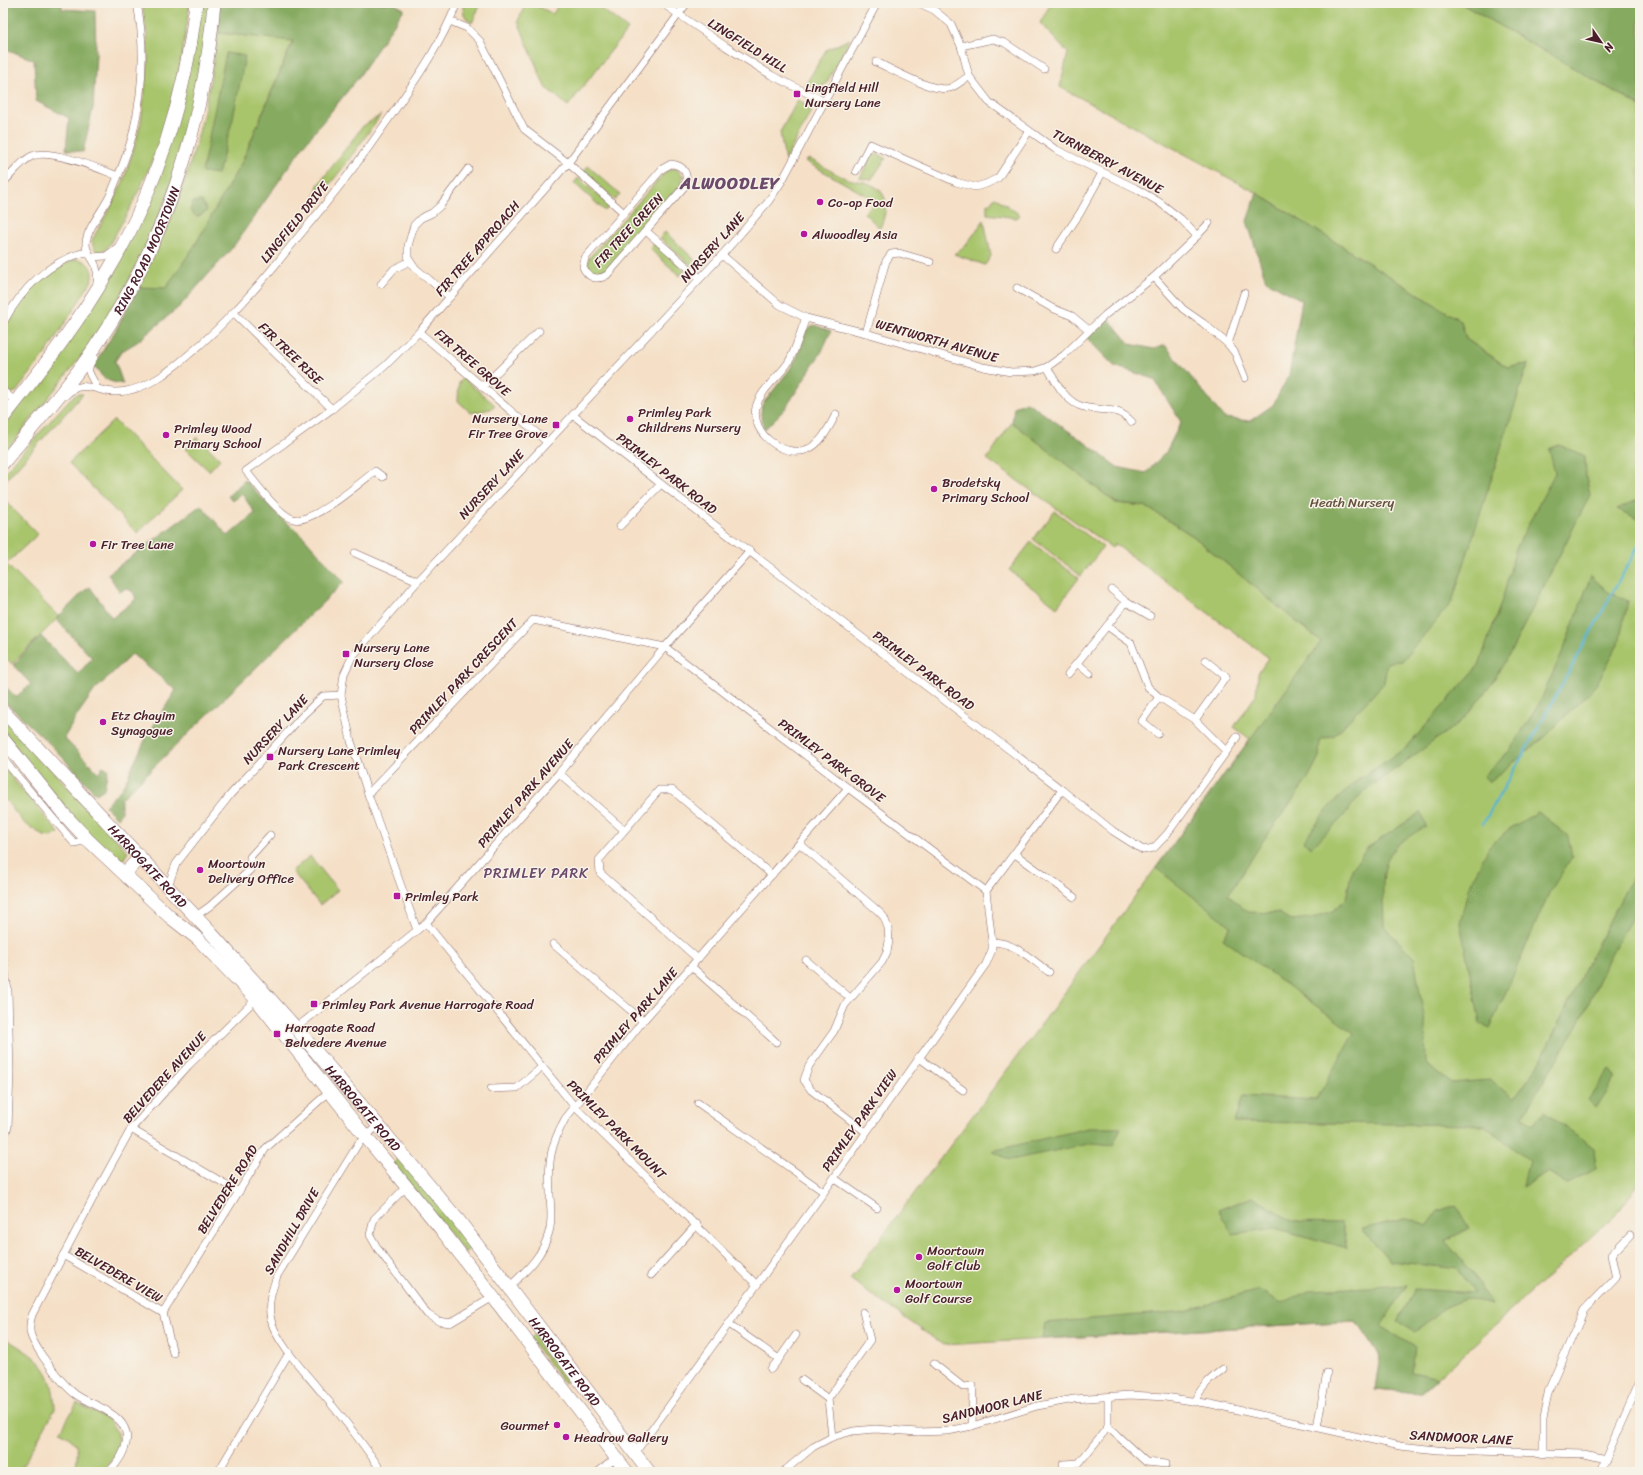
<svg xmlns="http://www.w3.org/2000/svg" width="1643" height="1475" font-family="Sriracha,sans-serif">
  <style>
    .green { fill: #a8c56c; stroke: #79724c }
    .forest { fill: #86aa60; stroke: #686446 }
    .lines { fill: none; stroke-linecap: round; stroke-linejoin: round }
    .stream { stroke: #51b3d0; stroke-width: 2.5 }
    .street-casing { stroke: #866362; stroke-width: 8 }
    .highway-casing { stroke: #866362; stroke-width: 14 }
    .street { stroke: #fff; stroke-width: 7 }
    .highway { stroke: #fff; stroke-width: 13 }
    .poi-dot { fill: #b5179e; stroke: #f7f3e8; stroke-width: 1.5 }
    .labels { text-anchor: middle; stroke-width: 3; stroke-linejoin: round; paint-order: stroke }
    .street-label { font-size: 13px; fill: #4a1f2b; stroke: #f7f3e8 }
    .poi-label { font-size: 13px; fill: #4a1f2b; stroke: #f7f3e8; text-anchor: start }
    .park-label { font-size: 13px; fill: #66513e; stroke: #f7f3e8 }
    .neighbourhood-label { font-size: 14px; letter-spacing: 1px; fill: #6d4a6c; stroke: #f7f3e8 }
    .district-label { font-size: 17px; font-weight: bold; letter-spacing: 1px; fill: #6d4a6c; stroke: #f7f3e8 }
  </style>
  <rect width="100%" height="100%" fill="#f7f3e8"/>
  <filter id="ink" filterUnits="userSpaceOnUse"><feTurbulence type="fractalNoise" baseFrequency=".025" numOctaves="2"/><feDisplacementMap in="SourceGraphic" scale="8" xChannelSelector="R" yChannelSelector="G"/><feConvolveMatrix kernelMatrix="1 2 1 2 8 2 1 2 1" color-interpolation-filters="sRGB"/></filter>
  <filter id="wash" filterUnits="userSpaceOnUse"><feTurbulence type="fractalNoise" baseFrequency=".012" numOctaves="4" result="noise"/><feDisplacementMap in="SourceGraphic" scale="16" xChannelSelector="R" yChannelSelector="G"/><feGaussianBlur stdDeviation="0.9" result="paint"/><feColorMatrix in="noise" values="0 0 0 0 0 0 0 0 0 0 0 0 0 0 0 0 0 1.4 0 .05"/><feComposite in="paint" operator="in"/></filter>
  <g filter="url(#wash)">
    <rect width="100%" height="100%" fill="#f5e0c7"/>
    <g class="green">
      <path d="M142 3H190C184 48 176 93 161 136 150 171 133 204 115 235 112 240 109 247 104 250 96 256 92 246 92 240L110 208 123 182 134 148 141 122 148 62 147 36Z"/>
      <polygon points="201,3 210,3 200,84 169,193 141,257 112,312 83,354 3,455 3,426 68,342 154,187"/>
      <path d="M464 3H481L472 23C465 19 461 11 464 3Z"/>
      <polygon points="526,3 532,3 553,14 559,3 594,3 628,29 568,106 545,87 518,21"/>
      <polygon points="1051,3 1460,3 1640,106 1640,1182 1619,1211 1421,1393 1375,1389 1380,1356 1356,1321 943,1345 850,1279 1049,1014 1250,739 1234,727 1256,695 1258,673 1269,658 1115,544 1112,548 987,459 1012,422 1116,503 1145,506 1193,536 1321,642 1528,364 1507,367 1466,339 1461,321 1257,193 1060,87 1068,53 1040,23"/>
      <path d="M218 33 293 40 242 162 195 245 166 289 138 287C153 256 168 225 180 193 200 141 210 87 218 33Z"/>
      <polygon points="850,39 826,84 817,89 806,84 826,50"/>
      <polygon points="798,100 808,105 811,111 785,161 780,132"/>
      <polygon points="381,115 342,169 313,205 318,185 363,126"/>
      <polygon points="877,154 886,158 871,180 860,178 871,155"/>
      <path d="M810 159C821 165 833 173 845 178 851 180 858 181 864 182 890 189 889 207 880 228L864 213 876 201 805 161Z"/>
      <polygon points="588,166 620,194 615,200 583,172"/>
      <path d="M675 168 683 175 681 185 605 272C594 278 583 271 589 258L666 171Z"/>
      <polygon points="578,178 610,205 605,211 574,183"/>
      <polygon points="995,197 1020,215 1017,218 987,214 987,203 989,204"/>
      <polygon points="984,220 991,256 985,265 954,254 966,245"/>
      <polygon points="665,232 695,260 690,265 660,238"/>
      <polygon points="654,243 685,270 680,276 650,249"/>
      <path d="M76 259C88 260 95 270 91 282L46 353 16 392 11 393 3 386V334C15 301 43 272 76 259Z"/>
      <polygon points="463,378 495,405 491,409 471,413 458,401 459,383"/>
      <polygon points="77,394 83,394 3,483 3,474 70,399"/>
      <polygon points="114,420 182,490 137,533 69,463"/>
      <polygon points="197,437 220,459 209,471 186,449"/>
      <polygon points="3,499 38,534 6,564 59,617 12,664 4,656 3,657"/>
      <polygon points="1055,511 1103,547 1081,576 1033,539"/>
      <polygon points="1031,542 1079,578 1057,607 1009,570"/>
      <polygon points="3,717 128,852 123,860 116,859 86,832 43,781 3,732"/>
      <polygon points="3,767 59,833 50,837 44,836 24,823 3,797"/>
      <polygon points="310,856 338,890 320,905 292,871"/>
      <polygon points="400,1157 472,1246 465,1253 393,1163"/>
      <polygon points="537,1332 572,1377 564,1383 530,1339"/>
      <path d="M3 1337C37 1358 53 1365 55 1409L19 1472H3Z"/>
      <path d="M77 1403 108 1419 117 1432 118 1450 114 1458 101 1472H76C76 1449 84 1446 60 1432Z"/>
    </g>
    <g class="forest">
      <polygon points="3,3 62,3 62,9 95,11 96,54 93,108 83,152 66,150 69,118 36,101 34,60 3,48"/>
      <path d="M219 3H393L404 9 358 78 304 145 233 247 179 307 137 342 122 351 115 361 123 384C112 382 102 381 98 369L92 368 117 328 138 287 166 288 195 245 242 162 293 41 218 33Z"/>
      <polygon points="1460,3 1640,3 1640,106"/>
      <polygon points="226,53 245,56 233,118 218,174 202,172"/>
      <path d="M1257 193 1461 321 1466 339 1507 367 1528 364 1452 602 1402 661 1387 663 1384 683 1335 735 1320 740 1319 757 1307 780 1265 838 1228 895 1247 912 1279 913 1290 920 1312 918 1333 911 1346 899 1352 869 1367 848 1421 812 1426 826C1418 831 1409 836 1402 841 1376 860 1384 897 1384 926L1414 958 1425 1022 1426 1064 1451 1083 1489 1080 1515 1098 1539 1064 1586 966 1640 862V904L1611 954 1580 1022 1522 1116 1533 1125 1544 1111 1594 1148 1596 1169 1567 1184 1548 1172 1522 1187 1529 1161 1484 1125 1234 1122 1243 1096 1316 1100 1354 1033 1223 939 1231 926 1156 868 1321 642 1193 536 1145 506 1116 503 1012 422 1014 407 1027 402 1083 441 1117 467 1146 473 1166 452 1181 422 1154 379 1114 366 1084 335 1105 315 1130 344 1154 349 1165 345 1224 418 1250 421 1273 405 1289 375 1302 300 1266 281 1247 221Z"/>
      <polygon points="202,201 207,211 197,217 190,211 193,202"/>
      <polygon points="814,325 831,331 822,351 785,409 764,430 761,414 762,405 790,369 797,357 807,329"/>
      <polygon points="1559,445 1585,456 1586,477 1590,495 1509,655 1490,686 1464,719 1361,794 1342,818 1312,847 1303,842 1329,807 1356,781 1406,748 1479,665 1503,597 1516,548 1555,473 1549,449"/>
      <polygon points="245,480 280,517 302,535 344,582 121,799 121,813 117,818 105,806 122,788 147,736 176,690 132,654 94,691 78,714 64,738 99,773 103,766 108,769 104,789 96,794 53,747 3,700 3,684 16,697 31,684 13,665 41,636 78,674 92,658 56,619 84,591 90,587 112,618 136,599 133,592 126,588 120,592 108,574 201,505 228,536 255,513 242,494 232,501 228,496"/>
      <polygon points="1640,499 1640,520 1617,509"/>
      <polygon points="1591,576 1608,592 1628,601 1619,643 1596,685 1546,736 1489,782 1484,776 1510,750 1539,704 1564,648"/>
      <polygon points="1538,812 1568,836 1572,857 1549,893 1490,1028 1480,1023 1460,923 1469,887 1489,847 1509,829"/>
      <polygon points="1610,1069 1616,1077 1596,1108 1588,1100"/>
      <polygon points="1088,1128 1121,1128 1113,1145 1093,1143 1010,1160 992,1151"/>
      <polygon points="1253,1197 1294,1222 1341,1223 1347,1248 1275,1228 1233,1234 1218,1210"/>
      <polygon points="1456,1205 1470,1228 1445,1241 1472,1272 1491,1305 1466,1299 1443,1308 1415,1332 1397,1321 1415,1289 1475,1293 1458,1269 1390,1261 1362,1229 1408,1218 1427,1225 1438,1211"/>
      <polygon points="1407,1285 1381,1326 1415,1347 1412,1372 1438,1378 1421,1393 1375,1389 1380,1356 1356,1321 1042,1339 1045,1323 1185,1311 1259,1290 1282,1303 1311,1290"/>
    </g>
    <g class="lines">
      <polyline class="stream" points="1483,824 1532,739 1640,543"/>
    </g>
  </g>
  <g filter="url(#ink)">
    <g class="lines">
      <defs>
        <g id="street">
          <polyline points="662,3 725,46 771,75 825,102"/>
          <polyline points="919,3 934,10 951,24 961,46 969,76 989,102 1055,149 1135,188 1159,202 1181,219 1197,236"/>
          <polyline points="450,21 467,28 480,41 524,129 568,163 624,213"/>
          <polyline points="961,46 993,39 1005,43 1044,69"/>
          <path d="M876 62C892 69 933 93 950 88 956 86 963 80 969 76"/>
          <path d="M671 164C684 165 690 175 684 187L607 275C597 281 588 278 583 267L585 258 662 169Z"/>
          <polyline points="856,171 870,144 956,182 975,187 986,184 998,178 1029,131"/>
          <path d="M3 183C12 174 21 161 32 156 50 148 100 169 118 176"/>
          <polyline points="646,231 700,278"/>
          <polyline points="1056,249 1080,213 1102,173"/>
          <polyline points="722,255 780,305 806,318 866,333 983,367 1011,372 1035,371 1047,367 1064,355 1105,315 1154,277 1197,236 1209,223"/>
          <polyline points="91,257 106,256 118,247"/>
          <polyline points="1154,277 1183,309 1203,323 1228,344 1235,353 1245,378"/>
          <polyline points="381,284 394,269 410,261"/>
          <path d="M97 285C97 278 98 273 96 267 93 257 85 252 86 242 88 226 105 208 111 193 119 174 128 154 133 133 143 91 145 45 137 3"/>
          <polyline points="1017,288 1052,308 1072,316 1089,330"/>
          <polyline points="450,297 414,267 408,258 408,246 414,225 421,218 432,213 440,206 468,169"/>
          <polyline points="234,313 332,409"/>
          <path d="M806 318C800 332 796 350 788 363 778 378 761 389 756 407 750 434 785 459 808 449 822 443 829 427 836 414"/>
          <path d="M3 323C21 290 49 260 87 252"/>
          <polyline points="419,332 547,442"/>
          <polyline points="866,333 886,261 891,254 899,253 930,262"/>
          <polyline points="1228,344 1244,293"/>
          <path d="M94 358C83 373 92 374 96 387"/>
          <path d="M1047 367C1055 380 1063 398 1078 405 1099 414 1114 403 1132 422"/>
          <polyline points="482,387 539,331"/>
          <polyline points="3,391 16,402"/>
          <path d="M65 396C83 377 95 392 115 392 133 392 148 385 163 375 214 338 255 291 294 242 328 202 360 161 390 117 415 81 441 45 457 3"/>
          <polyline points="573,415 661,484 1062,790 1113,831 1143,850 1154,848 1167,834 1237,737"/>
          <path d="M383 477 375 471C360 483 311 525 293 519 278 514 256 483 246 471L332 409 385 366 419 332 568 163 687 3"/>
          <polyline points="620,526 661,484"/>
          <polyline points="355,553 418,581"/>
          <polyline points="1112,590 1126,602"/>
          <polyline points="1150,616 1126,602 1107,626 1131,643 1148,687 1159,697 1195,720 1226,751"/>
          <polyline points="1077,663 1090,674"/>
          <polyline points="1068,674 1107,626"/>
          <polyline points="1195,720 1226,677 1205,660"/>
          <polyline points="1158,734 1142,721 1159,697"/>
          <polyline points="3,759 74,843 88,840"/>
          <polyline points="559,773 624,830"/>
          <polyline points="368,794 533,620 665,647 848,788 986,891"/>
          <polyline points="800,844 877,910 884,917 888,928 889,941 887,952 882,962 845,1005 834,1031 809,1066 804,1080 811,1090 866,1132"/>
          <polyline points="1015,854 1074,897"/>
          <polyline points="168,886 176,864 230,795 304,714 323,696 341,695"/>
          <polyline points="196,916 210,906 250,870 250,857 270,835"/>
          <polyline points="426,923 574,1106 757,1285"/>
          <polyline points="417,930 368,794 351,741 341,695 344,674 352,657 418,581 722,255 768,202 782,181 877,3"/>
          <path d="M992 942C1015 942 1032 960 1049 972"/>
          <polyline points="553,944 643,1021"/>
          <polyline points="3,958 8,991 10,1072 8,1127 3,1139"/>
          <polyline points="698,959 600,873 599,860 659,790 672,790 772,875"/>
          <polyline points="806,960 850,998"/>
          <polyline points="692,967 776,1042"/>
          <polyline points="296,1028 426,923 559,773 665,647 750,551"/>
          <polyline points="918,1057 963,1090"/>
          <polyline points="491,1089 517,1088 542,1067"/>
          <polyline points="698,1103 824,1192"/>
          <path d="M378 1125 358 1144 277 1276C272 1290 267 1304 271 1320 277 1344 306 1373 321 1392 343 1418 364 1444 382 1472"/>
          <polyline points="131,1129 239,1192"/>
          <polyline points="834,1178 877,1208"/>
          <polyline points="407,1186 374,1219 370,1235 378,1249 427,1314 438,1321 450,1323 493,1297"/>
          <polyline points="63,1255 163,1313"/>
          <polyline points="651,1275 697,1224"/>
          <path d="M508 1288C526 1271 543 1256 549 1232 553 1219 550 1205 550 1192 548 1162 550 1146 565 1119L643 1021 848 788"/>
          <polyline points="163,1313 266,1148 329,1092"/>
          <polyline points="163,1313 173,1353"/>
          <polyline points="729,1324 779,1359 796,1335"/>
          <polyline points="934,1364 963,1387 973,1386 972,1426"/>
          <polyline points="771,1369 779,1359"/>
          <polyline points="802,1380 828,1399"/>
          <polyline points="1108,1397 1108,1427 1146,1462 1166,1464"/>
          <path d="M1194 1402C1201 1387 1210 1379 1223 1369"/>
          <polyline points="1317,1427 1327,1373"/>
          <polyline points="832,1437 828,1399 870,1340 863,1312"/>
          <polyline points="635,1453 824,1192 986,964 992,950 992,942 986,891 1062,790"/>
          <polyline points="1543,1454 1543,1417 1549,1389 1584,1310 1616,1277 1611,1255 1630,1235"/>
          <polyline points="1063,1464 1079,1463 1108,1427"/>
          <path d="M109 1472C127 1453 137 1430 110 1413 99 1405 86 1402 75 1394 62 1384 53 1370 43 1357 33 1341 26 1334 32 1315L99 1187 131 1129 188 1066 257 998"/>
          <polyline points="218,1472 289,1353"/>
          <polyline points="598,1472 616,1458"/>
          <polyline points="783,1472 813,1447 832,1437 853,1431 875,1429 918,1432 948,1431 972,1426 1037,1406 1074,1399 1130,1395 1165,1397 1211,1404 1400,1446 1437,1450 1584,1454 1605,1459"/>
          <polyline points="1599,1472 1640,1379"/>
        </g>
        <g id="highway">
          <path d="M3 418C40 371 78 324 108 271 156 191 186 96 196 3"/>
          <path id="s1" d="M3 463C34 425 68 388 95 347 164 245 204 126 214 3"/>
          <path id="s2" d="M3 711 211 933 296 1028 459 1221 649 1472"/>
          <polyline points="3,739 62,812 88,840 170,917 198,939 256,999 365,1136 441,1229 627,1472"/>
          <polyline points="128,878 128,870 140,857"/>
        </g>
      </defs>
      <use href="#street" class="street-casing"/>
      <use href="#highway" class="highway-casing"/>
      <use href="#street" class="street"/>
      <use href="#highway" class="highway"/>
    </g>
  </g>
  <g class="poi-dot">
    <rect x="793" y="90" width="8" height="8" rx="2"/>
    <circle cx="820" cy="202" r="4"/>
    <circle cx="804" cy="234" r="4"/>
    <circle cx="630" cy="419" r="4"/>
    <rect x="552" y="421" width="8" height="8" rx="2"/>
    <circle cx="166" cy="435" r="4"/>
    <circle cx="934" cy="489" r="4"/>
    <circle cx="93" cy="544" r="4"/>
    <rect x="342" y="650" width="8" height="8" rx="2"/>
    <circle cx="103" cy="722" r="4"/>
    <rect x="266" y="753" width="8" height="8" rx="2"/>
    <circle cx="200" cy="870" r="4"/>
    <rect x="393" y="892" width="8" height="8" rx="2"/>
    <rect x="310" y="1000" width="8" height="8" rx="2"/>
    <rect x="273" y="1030" width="8" height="8" rx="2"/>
    <circle cx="919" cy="1257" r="4"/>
    <circle cx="897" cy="1290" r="4"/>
    <circle cx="557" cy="1425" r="4"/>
    <circle cx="566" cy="1437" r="4"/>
  </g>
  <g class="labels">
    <g class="street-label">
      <text transform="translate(748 45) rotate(32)" y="5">LINGFIELD HILL</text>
      <text transform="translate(1108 161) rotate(28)" y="5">TURNBERRY AVENUE</text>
      <text transform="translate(294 222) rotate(-51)" y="5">LINGFIELD DRIVE</text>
      <text transform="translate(628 230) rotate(-47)" y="5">FIR TREE GREEN</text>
      <text transform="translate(712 247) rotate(-48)" y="5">NURSERY LANE</text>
      <text transform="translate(477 248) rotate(-49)" y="5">FIR TREE APPROACH</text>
      <text dy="5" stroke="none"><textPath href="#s1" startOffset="258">RING ROAD MOORTOWN</textPath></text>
      <text transform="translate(937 340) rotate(16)" y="5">WENTWORTH AVENUE</text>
      <text transform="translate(291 353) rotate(44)" y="5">FIR TREE RISE</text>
      <text transform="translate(473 362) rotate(41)" y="5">FIR TREE GROVE</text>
      <text transform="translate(667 473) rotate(38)" y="5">PRIMLEY PARK ROAD</text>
      <text transform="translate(491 484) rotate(-47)" y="5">NURSERY LANE</text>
      <text transform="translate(924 670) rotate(37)" y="5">PRIMLEY PARK ROAD</text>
      <text transform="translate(463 676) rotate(-47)" y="5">PRIMLEY PARK CRESCENT</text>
      <text transform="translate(275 729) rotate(-47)" y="5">NURSERY LANE</text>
      <text transform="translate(832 760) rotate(37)" y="5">PRIMLEY PARK GROVE</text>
      <text transform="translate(525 793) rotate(-49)" y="5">PRIMLEY PARK AVENUE</text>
      <text dy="5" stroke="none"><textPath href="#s2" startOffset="212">HARROGATE ROAD</textPath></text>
      <text transform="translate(635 1015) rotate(-49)" y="5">PRIMLEY PARK LANE</text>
      <text transform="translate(164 1077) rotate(-48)" y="5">BELVEDERE AVENUE</text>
      <text dy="5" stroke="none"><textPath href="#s2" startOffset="536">HARROGATE ROAD</textPath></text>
      <text transform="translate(859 1120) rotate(-55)" y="5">PRIMLEY PARK VIEW</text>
      <text transform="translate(617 1129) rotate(45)" y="5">PRIMLEY PARK MOUNT</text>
      <text transform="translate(227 1189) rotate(-58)" y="5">BELVEDERE ROAD</text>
      <text transform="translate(291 1231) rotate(-60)" y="5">SANDHILL DRIVE</text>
      <text transform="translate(119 1274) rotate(30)" y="5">BELVEDERE VIEW</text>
      <text dy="5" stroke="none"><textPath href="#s2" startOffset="860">HARROGATE ROAD</textPath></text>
      <text transform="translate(992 1406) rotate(-14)" y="5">SANDMOOR LANE</text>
      <text transform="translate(1461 1437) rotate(3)" y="5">SANDMOOR LANE</text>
    </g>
    <g class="poi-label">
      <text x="805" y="92">Lingfield Hill<tspan x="805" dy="15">Nursery Lane</tspan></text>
      <text x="828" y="207">Co-op Food</text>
      <text x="812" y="239">Alwoodley Asia</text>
      <text x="638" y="417">Primley Park<tspan x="638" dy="15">Childrens Nursery</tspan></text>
      <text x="548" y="423" text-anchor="end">Nursery Lane<tspan x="548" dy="15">Fir Tree Grove</tspan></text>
      <text x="174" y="433">Primley Wood<tspan x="174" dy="15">Primary School</tspan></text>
      <text x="942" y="487">Brodetsky<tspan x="942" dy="15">Primary School</tspan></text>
      <text x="101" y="549">Fir Tree Lane</text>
      <text x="354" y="652">Nursery Lane<tspan x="354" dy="15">Nursery Close</tspan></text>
      <text x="111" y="720">Etz Chayim<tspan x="111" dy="15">Synagogue</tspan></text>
      <text x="278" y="755">Nursery Lane Primley<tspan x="278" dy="15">Park Crescent</tspan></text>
      <text x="208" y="868">Moortown<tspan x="208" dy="15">Delivery Office</tspan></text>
      <text x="405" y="901">Primley Park</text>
      <text x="322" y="1009">Primley Park Avenue Harrogate Road</text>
      <text x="285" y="1032">Harrogate Road<tspan x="285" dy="15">Belvedere Avenue</tspan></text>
      <text x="927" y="1255">Moortown<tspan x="927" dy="15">Golf Club</tspan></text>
      <text x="905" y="1288">Moortown<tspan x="905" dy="15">Golf Course</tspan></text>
      <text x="549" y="1430" text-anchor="end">Gourmet</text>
      <text x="574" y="1442">Headrow Gallery</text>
    </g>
    <g class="park-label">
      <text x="1352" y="507">Heath Nursery</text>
    </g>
    <g class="neighbourhood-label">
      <text x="536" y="878">PRIMLEY PARK</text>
    </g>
    <g class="district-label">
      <text x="730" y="189">ALWOODLEY</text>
    </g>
  </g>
  <rect width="1643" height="1475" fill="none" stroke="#f7f3e8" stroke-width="16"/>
  <g transform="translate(1601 42) rotate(124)" stroke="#f7f3e8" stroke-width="3" paint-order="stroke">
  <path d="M0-3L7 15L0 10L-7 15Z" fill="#4a1f2b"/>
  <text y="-6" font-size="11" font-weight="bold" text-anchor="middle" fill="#4a1f2b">N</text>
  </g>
</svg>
